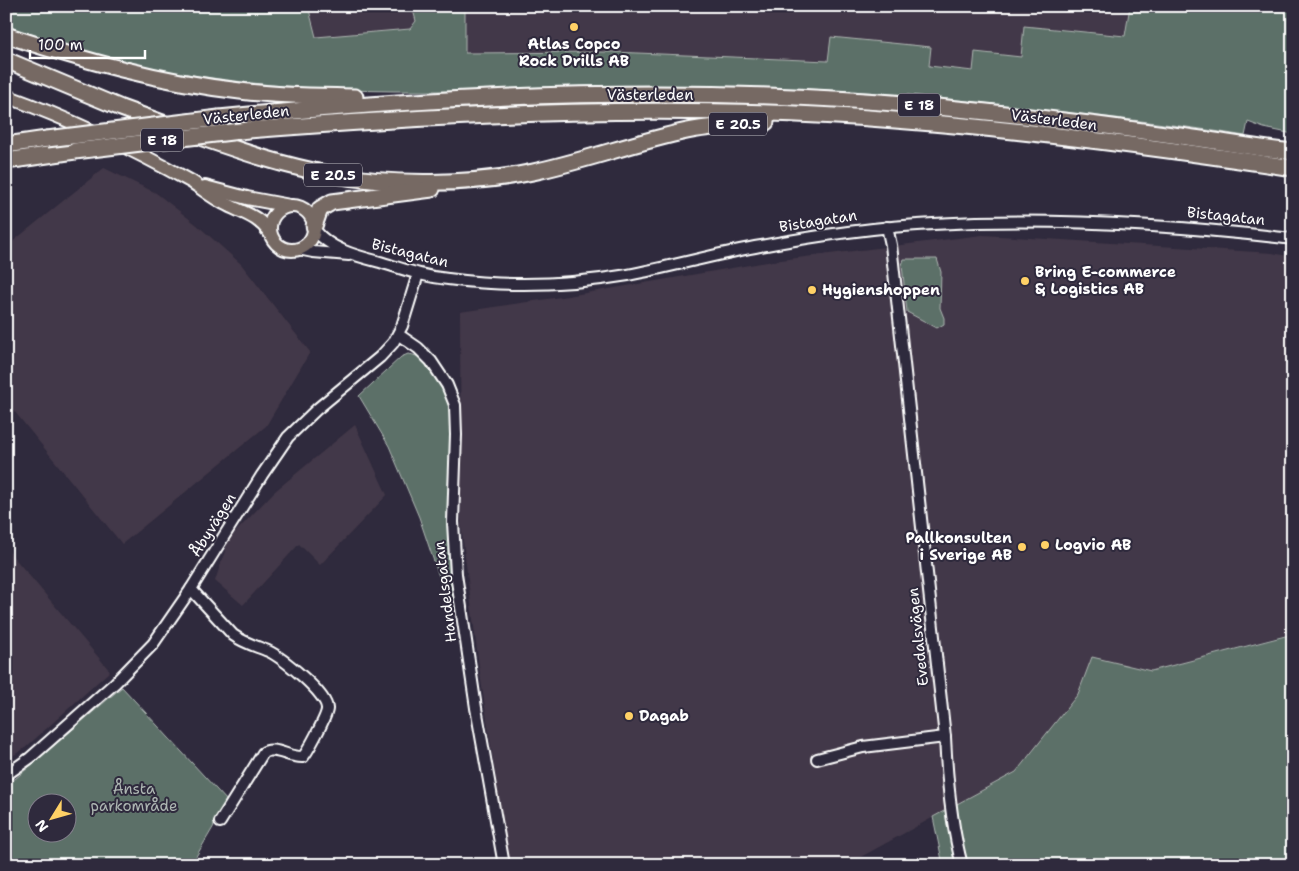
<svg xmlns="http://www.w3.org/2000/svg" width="1299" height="871" font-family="'Shantell Sans',sans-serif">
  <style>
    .built { fill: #433848 }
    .green { fill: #5c6f67; stroke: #aeb7b3; fill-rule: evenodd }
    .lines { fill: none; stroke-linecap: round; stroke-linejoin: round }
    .minor-casing { stroke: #fff; stroke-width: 14 }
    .major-casing { stroke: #fff; stroke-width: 16 }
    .highway-casing { stroke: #fff; stroke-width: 19 }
    .minor { stroke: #2f2a3d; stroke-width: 10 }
    .major { stroke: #766964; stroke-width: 12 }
    .highway { stroke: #766964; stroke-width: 15 }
    .highway-bridge-casing { stroke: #fff; stroke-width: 19; stroke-linecap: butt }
    .highway-bridge { stroke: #766964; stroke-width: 15 }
    .poi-dot { fill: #ffd166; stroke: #2f2a3d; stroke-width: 2 }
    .labels { text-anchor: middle; stroke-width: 4; stroke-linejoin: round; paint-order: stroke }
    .shield { fill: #2f2a3d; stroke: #c1bfc5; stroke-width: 1 }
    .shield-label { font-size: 14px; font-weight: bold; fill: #fff }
    .poi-label { font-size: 15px; font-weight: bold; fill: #fff; stroke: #2f2a3d; text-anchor: start }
    .street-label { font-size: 15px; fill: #fff; stroke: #2f2a3d }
    .park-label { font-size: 15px; fill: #aeb7b3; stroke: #2f2a3d }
  </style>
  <rect width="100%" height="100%" fill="#2f2a3d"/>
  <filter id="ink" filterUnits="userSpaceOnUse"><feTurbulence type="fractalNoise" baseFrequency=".02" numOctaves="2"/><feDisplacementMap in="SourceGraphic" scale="10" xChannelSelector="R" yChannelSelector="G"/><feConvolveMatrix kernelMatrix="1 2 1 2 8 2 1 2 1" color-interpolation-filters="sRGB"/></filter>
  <g filter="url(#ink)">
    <g class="built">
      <polygon points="308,6 412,6 416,21 410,29 316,38"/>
      <polygon points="465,6 1130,6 1125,36 1025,26 1021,57 975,52 973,71 929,66 931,48 831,37 828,61 613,52 464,53"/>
      <polygon points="104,168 156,193 197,225 241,264 310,352 266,426 122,544 6,401 6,247"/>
      <polygon points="982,235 1272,253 1293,257 1293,633 1151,671 1092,657 1078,694 1016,772 846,865 509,865 480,674 461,525 460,312 568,296 773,261"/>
      <polygon points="355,425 387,495 320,565 299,544 243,605 215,581 229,539 274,492"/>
      <polygon points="6,548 110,671 25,748 6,760"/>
    </g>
    <g class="green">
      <path d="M6 6H308L316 37 410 29 416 21 412 6H465V53L613 52 828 61 831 37 931 47 929 66 973 71 975 52 1021 57 1024 26 1125 36 1130 6H1293V134L1264 128 1248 122 1245 136C1181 125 1117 118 1052 111 1005 105 957 100 909 95 835 89 757 87 683 87 587 86 490 92 394 91 266 90 126 73 6 26Z"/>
      <polygon points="904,259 937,259 941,272 940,308 944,318 944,324 937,328 907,312 902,265"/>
      <path d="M408 354C432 356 444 388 450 408L456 604 448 603 419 517 389 446 359 396 401 357Z"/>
      <polygon points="1293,634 1293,865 943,865 933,817 1016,772 1078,694 1092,657 1151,671"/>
      <path d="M122 687 228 802 191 865H6V784L15 779ZM38 804H68V834H38Z"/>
    </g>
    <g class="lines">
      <defs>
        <g id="minor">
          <path d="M887 227 891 245 945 737C947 779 951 824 962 865"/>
          <path d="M315 230C331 250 357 256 380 262 403 269 424 277 448 279 507 287 569 285 628 275 670 267 712 255 755 247 814 236 873 227 933 224 1053 217 1174 225 1293 239"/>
          <polyline points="298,249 313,252 349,255"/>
          <polyline points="399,335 418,348 431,361 447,385 455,405 456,435 453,522 456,574 476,708 504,865"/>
          <path d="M191 589 233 635C244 643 256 646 268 651 281 657 328 694 327 709 327 716 308 751 303 757 289 758 273 745 263 753L220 822"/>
          <polyline points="817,759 863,747 945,737"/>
          <polyline points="6,775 30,758 115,683 153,644 191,589 262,475 288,437 317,409 380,357 393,343 402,326 418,274"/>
        </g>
        <g id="major">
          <path d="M6 96C70 119 133 149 192 182 203 189 212 197 224 203 242 213 258 215 270 233"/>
          <polyline points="205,187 247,198 290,206"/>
          <circle cx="292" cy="228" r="22"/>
        </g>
        <g id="highway">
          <path d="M6 35C82 60 160 82 240 91 278 96 316 96 355 97"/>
          <polyline points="6,60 121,108 168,125"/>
          <path d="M219 118C453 94 693 84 927 106 1012 114 1096 124 1180 136 1218 141 1255 148 1293 152"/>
          <path d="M248 130C463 113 680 103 895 120 1028 130 1161 148 1293 168"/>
          <path d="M194 135C238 150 283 166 329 174 390 186 472 185 533 172 585 161 635 142 687 131 713 126 740 124 766 122"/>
          <polyline points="6,145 47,139"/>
          <polyline points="6,161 75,151"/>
          <polyline points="314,226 320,209 332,202 432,189"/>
        </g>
      </defs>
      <use href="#minor" class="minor-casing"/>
      <use href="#major" class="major-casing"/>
      <use href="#highway" class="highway-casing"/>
      <use href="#minor" class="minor"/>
      <use href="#major" class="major"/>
      <use href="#highway" class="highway"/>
      <defs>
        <g id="highway-bridge">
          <polyline points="47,139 219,118"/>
          <polyline points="75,151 248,130"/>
        </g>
      </defs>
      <use href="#highway-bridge" class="highway-bridge-casing"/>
      <use href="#highway-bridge" class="highway-bridge"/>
    </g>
  </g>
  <g class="poi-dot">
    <circle cx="574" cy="27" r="5"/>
    <circle cx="1025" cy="281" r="5"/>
    <circle cx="812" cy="290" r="5"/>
    <circle cx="1045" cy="545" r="5"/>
    <circle cx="1022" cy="547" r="5"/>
    <circle cx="629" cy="716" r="5"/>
  </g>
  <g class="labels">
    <g class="shield">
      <rect x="898" y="93.5" width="42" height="23" rx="4"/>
      <rect x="709" y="112.5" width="58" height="23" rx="4"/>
      <rect x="141" y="128.5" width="42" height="23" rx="4"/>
      <rect x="304" y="163.5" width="58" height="23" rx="4"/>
    </g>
    <g class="shield-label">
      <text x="919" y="110">E 18</text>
      <text x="738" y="129">E 20.5</text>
      <text x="162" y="145">E 18</text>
      <text x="333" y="180">E 20.5</text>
    </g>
    <g class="poi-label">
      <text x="574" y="49" text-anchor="middle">Atlas Copco<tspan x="574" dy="17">Rock Drills AB</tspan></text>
      <text x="1035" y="277">Bring E-commerce<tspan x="1035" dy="17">&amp; Logistics AB</tspan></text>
      <text x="822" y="295">Hygienshoppen</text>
      <text x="1012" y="543" text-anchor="end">Pallkonsulten<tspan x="1012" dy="17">i Sverige AB</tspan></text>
      <text x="1055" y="550">Logvio AB</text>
      <text x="639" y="721">Dagab</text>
    </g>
    <g class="street-label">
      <text x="650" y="100">Västerleden</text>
      <text transform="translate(246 115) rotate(-6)" y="5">Västerleden</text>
      <text transform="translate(1054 120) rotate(7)" y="5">Västerleden</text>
      <text transform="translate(1226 216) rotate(6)" y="5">Bistagatan</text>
      <text transform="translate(818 221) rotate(-9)" y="5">Bistagatan</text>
      <text transform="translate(410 253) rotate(14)" y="5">Bistagatan</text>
      <text transform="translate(213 525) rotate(-58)" y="5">Åbyvägen</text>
      <text transform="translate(445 592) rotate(-97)" y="5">Handelsgatan</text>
      <text transform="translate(918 637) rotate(-96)" y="5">Evedalsvägen</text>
    </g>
    <g class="park-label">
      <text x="134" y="794">Ånsta<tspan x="134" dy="17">parkområde</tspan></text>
    </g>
  </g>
  <rect width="1299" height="871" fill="none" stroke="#2f2a3d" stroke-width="25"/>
  <rect x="12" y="12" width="1274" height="846" fill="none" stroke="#fff" stroke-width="2" filter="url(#ink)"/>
  <g transform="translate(52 818) rotate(233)"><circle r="24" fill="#2f2a3d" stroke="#827f8b"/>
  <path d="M0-4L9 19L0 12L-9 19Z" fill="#ffd166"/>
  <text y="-8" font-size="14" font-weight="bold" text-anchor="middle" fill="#ffffff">N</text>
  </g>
  <path d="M30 50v8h115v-8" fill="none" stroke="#ffffff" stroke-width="2.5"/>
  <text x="38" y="50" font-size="15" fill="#ffffff" stroke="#2f2a3d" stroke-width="4" paint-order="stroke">100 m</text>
</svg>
